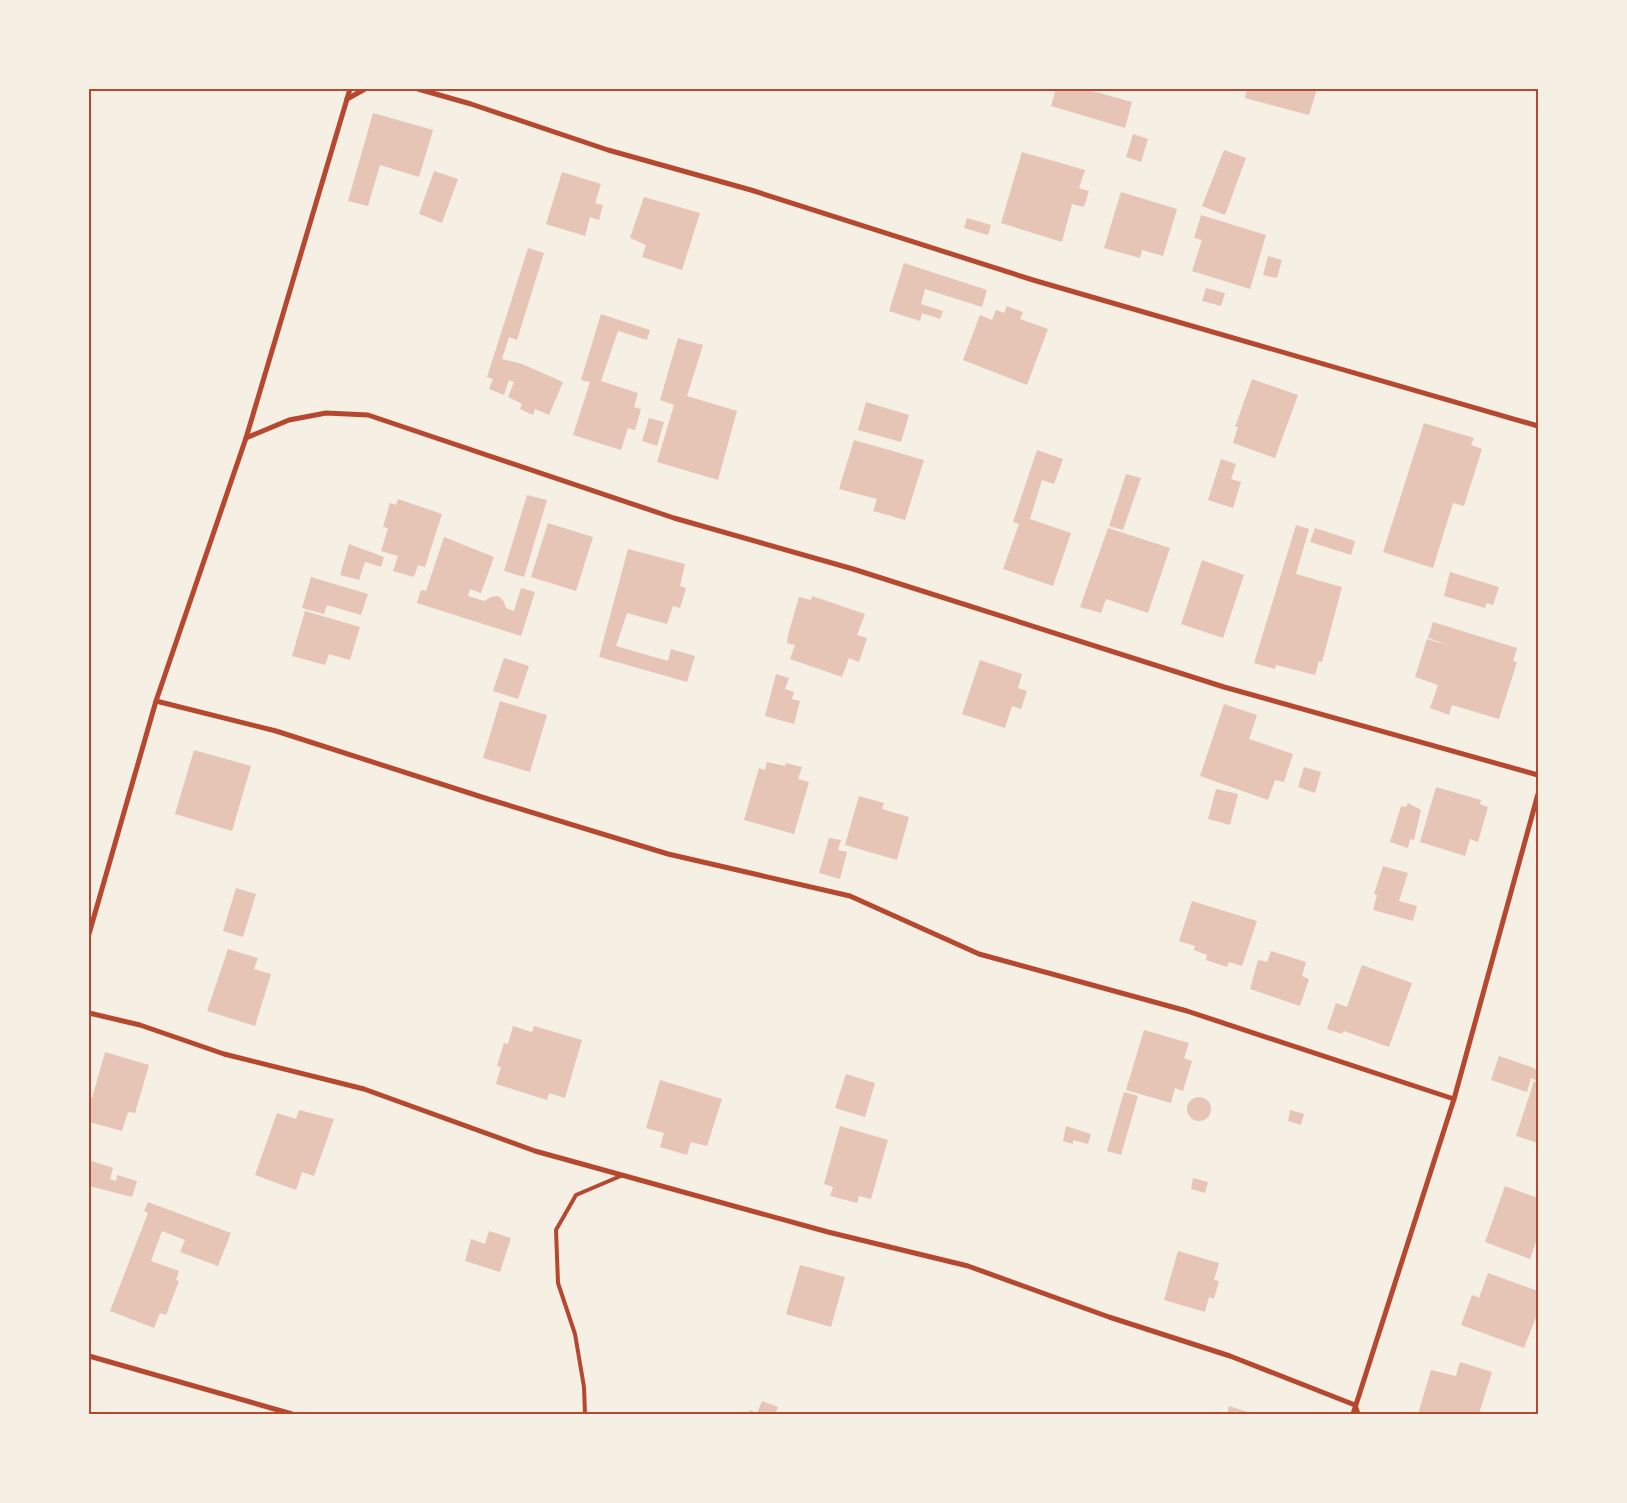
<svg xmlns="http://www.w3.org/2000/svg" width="1627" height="1503" font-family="Helvetica,sans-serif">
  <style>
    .building { fill: #e6c5b7 }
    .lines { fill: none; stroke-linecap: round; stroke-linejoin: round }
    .service { stroke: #b5482f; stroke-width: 4 }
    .minor { stroke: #b5482f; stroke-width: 5 }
    .neatline { fill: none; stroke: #b5482f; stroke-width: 2 }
  </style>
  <rect width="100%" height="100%" fill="#f6efe4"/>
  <g class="building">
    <polygon points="1056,89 1085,89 1132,102 1125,128 1051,106"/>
    <polygon points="1247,89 1317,89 1309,115 1245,98"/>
    <polygon points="373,113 433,130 419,177 380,165 368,206 348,201"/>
    <polygon points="1133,134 1148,139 1141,162 1126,157"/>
    <polygon points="1224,150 1246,158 1225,215 1202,206"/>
    <polygon points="1022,152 1085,170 1079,188 1089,191 1084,207 1072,204 1062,242 1001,223"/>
    <polygon points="434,171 458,179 442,223 419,214"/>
    <polygon points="562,172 601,184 595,203 603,205 599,220 590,217 585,236 546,224"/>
    <polygon points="1121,192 1177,209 1163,256 1142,250 1140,258 1104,248"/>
    <polygon points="644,197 700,213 682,270 642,257 646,245 630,238"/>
    <polygon points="1201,215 1266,235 1250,289 1192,271 1202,240 1194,238"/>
    <polygon points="967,218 991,225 988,235 964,228"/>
    <polygon points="528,248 544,253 517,340 509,337 502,359 522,364 563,382 549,415 535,409 533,415 520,409 522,404 508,397 514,382 509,380 504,395 489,389 493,379 487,377"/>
    <polygon points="1268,256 1282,260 1277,278 1263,275"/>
    <polygon points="904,263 987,290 982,307 925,289 921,304 943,311 940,319 922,313 920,321 889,311"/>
    <polygon points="1206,288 1225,293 1221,306 1202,301"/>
    <polygon points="1007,306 1023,312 1020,319 1048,329 1027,385 963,360 980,315 992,320 996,310 1004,313"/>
    <polygon points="601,314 650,330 647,340 618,331 601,381 638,393 634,407 641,409 635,430 628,428 621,450 573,435 590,382 581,380"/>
    <polygon points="678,338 703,345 687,396 737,411 718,480 657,462 674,405 660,400"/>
    <polygon points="1252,379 1298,395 1275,458 1233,443 1238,427 1235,427"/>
    <polygon points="866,402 909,415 901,442 858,430"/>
    <polygon points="649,418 664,422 657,446 642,441"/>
    <polygon points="1424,423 1474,438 1471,445 1482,449 1464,506 1453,503 1433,568 1383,552"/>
    <polygon points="854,440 924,460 905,520 873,511 877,499 839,489"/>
    <polygon points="1037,450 1063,459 1054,484 1042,480 1030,519 1071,533 1053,586 1003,569 1019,524 1013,522"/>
    <polygon points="1221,459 1236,464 1231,479 1241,482 1233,508 1208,500"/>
    <polygon points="1126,474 1141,478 1123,530 1109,526"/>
    <polygon points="527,495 547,500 524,577 504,571"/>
    <polygon points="398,499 442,514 425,567 418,565 414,577 393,571 398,556 381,551 388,528 383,527 390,503 396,505"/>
    <polygon points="548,523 593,537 576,591 531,577"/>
    <polygon points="1296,525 1309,529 1296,574 1342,587 1322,662 1319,661 1315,675 1276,665 1275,669 1254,663"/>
    <polygon points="1108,528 1170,548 1148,613 1106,599 1101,613 1080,607"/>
    <polygon points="1315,528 1355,541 1351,555 1310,542"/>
    <polygon points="444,537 494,557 481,593 470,589 468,596 484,601 491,597 498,596 503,600 506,608 514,611 521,588 535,592 521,636 417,603 421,590 426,591"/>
    <polygon points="349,544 384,557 381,567 365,562 359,580 340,575"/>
    <polygon points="628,549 685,564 680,586 686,588 680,608 673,606 667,624 627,613 616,646 668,661 671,649 695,656 687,682 599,657"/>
    <polygon points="1202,560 1244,575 1223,638 1181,624"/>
    <polygon points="1450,572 1499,587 1493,605 1487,603 1485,608 1444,596"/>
    <polygon points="311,577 368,594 361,615 327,605 324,614 302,608"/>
    <polygon points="812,596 865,614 857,635 867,638 859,662 849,658 842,677 790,659 795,645 787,643 788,635 799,597 811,600"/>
    <polygon points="305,611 360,627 350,660 329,654 325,665 292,656"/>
    <polygon points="1433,622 1517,648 1513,661 1517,662 1499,719 1452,705 1449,715 1430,708 1438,685 1415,677 1427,639 1451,646 1428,638"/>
    <polygon points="504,658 529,666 518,699 493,691"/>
    <polygon points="980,660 1022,674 1018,688 1027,691 1021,709 1012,706 1005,728 962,714"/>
    <polygon points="776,674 789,678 785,689 794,692 792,699 800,701 794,724 765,716"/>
    <polygon points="500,701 547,715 530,772 483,758"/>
    <polygon points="1224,704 1257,715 1249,739 1293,754 1284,782 1275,780 1268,800 1200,776"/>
    <polygon points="194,750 251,766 232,831 175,814"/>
    <polygon points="767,762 785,766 786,763 802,767 798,779 809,782 794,834 744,820 759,768 765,770"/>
    <polygon points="1304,767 1321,772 1315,793 1298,787"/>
    <polygon points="1436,787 1481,800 1480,804 1488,807 1478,842 1470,839 1465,856 1420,842"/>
    <polygon points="1216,789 1238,794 1230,825 1208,819"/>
    <polygon points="859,796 884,803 882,809 909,817 897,860 845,845"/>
    <polygon points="1408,803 1421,810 1414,840 1410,839 1408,848 1390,842 1401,806 1406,807"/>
    <polygon points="829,838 841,840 838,850 847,852 840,879 819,873"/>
    <polygon points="1383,866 1408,873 1399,901 1417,906 1413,921 1373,910 1377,895 1374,894"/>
    <polygon points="236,888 256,894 243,937 223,931"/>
    <polygon points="1192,901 1257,921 1242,966 1229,962 1227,967 1206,960 1207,955 1194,950 1195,946 1179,941"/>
    <polygon points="228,949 258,958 254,969 271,974 255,1026 207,1011"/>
    <polygon points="1271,951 1306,962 1302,976 1309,979 1300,1006 1250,989 1258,960 1267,962"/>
    <polygon points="1362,965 1412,983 1389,1047 1344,1031 1342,1034 1327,1029 1336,1003 1347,1007"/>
    <polygon points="513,1026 532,1032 534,1026 582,1040 565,1098 549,1093 547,1100 496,1084 501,1067 497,1066 504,1043 508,1044"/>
    <polygon points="1144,1030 1189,1043 1184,1058 1192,1061 1183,1091 1175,1088 1171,1103 1126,1090"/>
    <polygon points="105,1052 149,1065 135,1113 128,1112 122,1131 89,1122 89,1097 92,1098"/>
    <polygon points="1499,1056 1534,1068 1538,1071 1538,1081 1531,1078 1527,1092 1491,1080"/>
    <polygon points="846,1074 875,1083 865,1117 835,1108"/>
    <polygon points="660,1080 722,1099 707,1146 691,1142 687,1155 660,1147 664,1133 646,1128"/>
    <polygon points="1534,1081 1538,1083 1538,1151 1536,1150 1538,1143 1516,1136"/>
    <polygon points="1124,1092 1138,1096 1121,1155 1107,1151"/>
    <circle cx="1199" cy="1109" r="12"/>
    <polygon points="299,1110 334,1119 314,1176 302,1172 296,1190 255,1175 277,1113 296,1119"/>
    <polygon points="1290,1110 1304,1114 1301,1125 1288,1121"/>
    <polygon points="840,1126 888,1140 871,1199 859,1196 857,1203 830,1196 833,1187 824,1184"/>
    <polygon points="1066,1126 1091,1134 1088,1144 1073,1140 1073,1144 1063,1141"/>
    <polygon points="89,1160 113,1168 110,1179 116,1181 117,1175 137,1181 132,1197 89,1186"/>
    <polygon points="1193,1178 1208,1182 1205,1193 1191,1189"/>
    <polygon points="1505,1186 1538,1198 1538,1236 1530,1259 1485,1242"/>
    <polygon points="148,1202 231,1233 218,1266 180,1252 185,1240 162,1231 151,1261 179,1271 176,1280 179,1281 166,1315 160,1313 154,1328 110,1311 148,1213 144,1211"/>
    <polygon points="489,1231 511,1238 500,1272 465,1261 471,1239 485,1244"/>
    <polygon points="1178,1251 1219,1263 1214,1280 1219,1281 1214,1299 1209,1297 1205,1312 1164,1300"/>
    <polygon points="800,1265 845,1277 831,1327 786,1314"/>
    <polygon points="1488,1273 1538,1291 1538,1312 1524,1348 1461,1325 1472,1295 1479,1298"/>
    <polygon points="1460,1362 1492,1372 1479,1414 1418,1414 1431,1370 1456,1376"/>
    <polygon points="762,1401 778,1407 775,1414 748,1414 750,1410 757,1413"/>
    <polygon points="1229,1406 1254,1414 1227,1414"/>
  </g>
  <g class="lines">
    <polyline class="service" points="585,1414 584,1387 575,1334 558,1283 556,1230 576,1195 623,1175"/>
    <g class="minor">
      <polyline points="418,89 471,104 608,150 751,190 1033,280 1538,426"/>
      <polyline points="347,99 365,89"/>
      <polyline points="246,438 289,420 326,413 368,415 674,518 853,569 1224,687 1538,775"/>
      <polyline points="156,701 276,731 488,799 668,854 850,896 979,954 1187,1011 1454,1099"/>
      <polyline points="89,934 156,701 246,438 350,89"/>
      <polyline points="89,1013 140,1025 224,1054 364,1089 535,1151 828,1232 968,1266 1109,1317 1230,1356 1355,1405 1358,1414"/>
      <polyline points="89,1356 292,1414"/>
      <polyline points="1353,1414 1454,1099 1538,794"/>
    </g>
  </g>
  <rect width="1627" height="1503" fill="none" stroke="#f6efe4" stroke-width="180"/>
  <rect x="90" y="90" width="1447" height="1323" class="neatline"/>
</svg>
